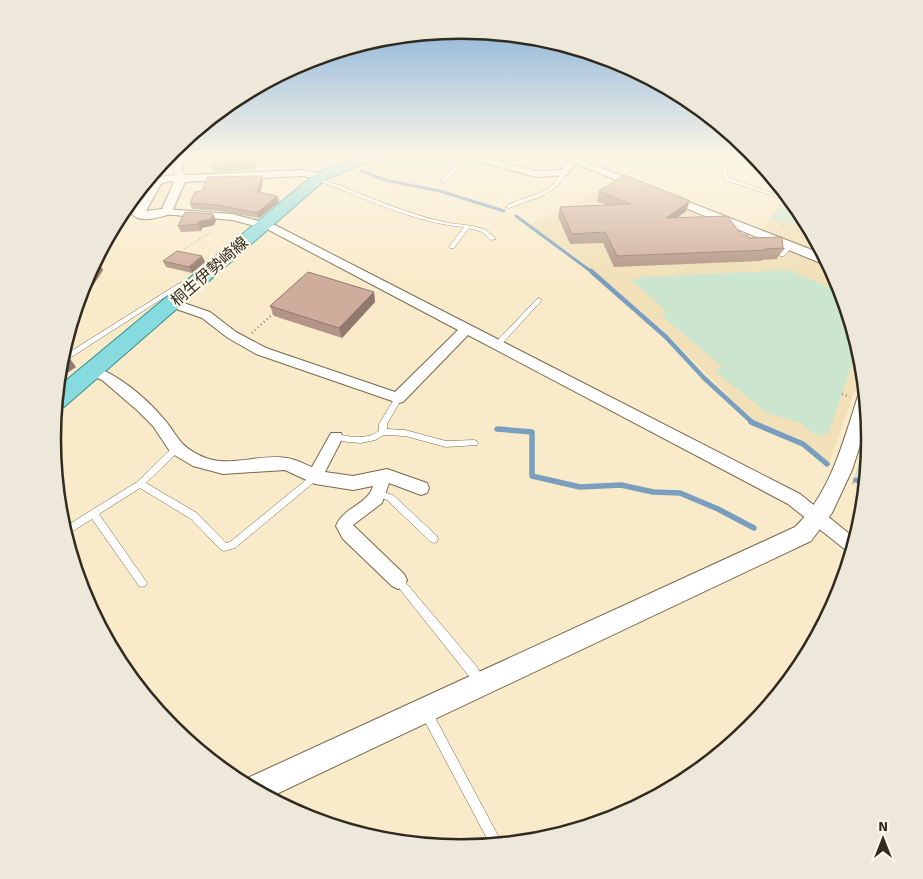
<svg xmlns="http://www.w3.org/2000/svg" width="923" height="879" font-family="Signika,'Noto Sans JP',sans-serif">
  <style>
    .built { fill: #f1e0b8 }
    .green { fill: #cce5cf }
    .lines { fill: none; stroke-linecap: round; stroke-linejoin: round }
    .stream-far2 { stroke: #7a9ebe; stroke-width: 3 }
    .stream-far1 { stroke: #7a9ebe; stroke-width: 4.5 }
    .stream { stroke: #7a9ebe; stroke-width: 5.5 }
    .service-casing { stroke: #76694c; stroke-width: 1 }
    .minor-casing { stroke: #76694c; stroke-width: 2 }
    .tertiary-casing { stroke: #76694c; stroke-width: 2 }
    .primary-casing { stroke: #358e8e; stroke-width: 2 }
    .path-far2 { stroke: #9c917a; stroke-width: 2; stroke-dasharray: 0.5 2.5; stroke-linecap: butt }
    .path-far1 { stroke: #9c917a; stroke-width: 2.5; stroke-dasharray: 1 3; stroke-linecap: butt }
    .path { stroke: #9c917a; stroke-width: 4; stroke-dasharray: 1 4.5; stroke-linecap: butt }
    .service { fill: #fff; fill-rule: evenodd }
    .minor { fill: #fff; fill-rule: evenodd }
    .tertiary { fill: #fff; fill-rule: evenodd }
    .primary { fill: #87dbdf; fill-rule: evenodd }
    .wall { fill: #b29586 }
    .shaded-wall { fill: #91796d }
    .building { fill: #cfad9c; stroke: #91796d }
    .labels { text-anchor: middle; stroke-width: 4.5; stroke-linejoin: round; paint-order: stroke }
    .far-street-label { font-size: 16px; fill: #312b1f; stroke: #fef8eb }
    .rim { fill: none; stroke: #312b1f; stroke-width: 2.5 }
  </style>
  <rect width="100%" height="100%" fill="#f9eaca"/>
  <g class="built">
    <polygon points="616,181 832,268 840,283 864,365 829,463 800,438 759,424 744,412 665,332 582,261 530,225"/>
    <polygon points="783,200 796,204 815,237 807,248 763,229"/>
  </g>
  <g class="green">
    <polygon points="783,200 796,204 810,227 771,219"/>
    <polygon points="788,270 843,293 859,346 828,434 816,435 800,423 767,413 715,371 722,367 661,315 667,312 630,279 640,279 640,277"/>
    <polygon points="870,428 871,440 867,481 855,476"/>
  </g>
  <g class="lines">
    <g class="stream-far2">
      <polyline points="312,156 326,160"/>
      <polyline points="362,171 385,180 440,191 504,211"/>
      <polyline points="516,216 592,272"/>
    </g>
    <polyline class="stream-far1" points="591,271 666,337 704,378 753,423"/>
    <g class="stream">
      <polyline points="751,422 803,444 827,464"/>
      <polyline points="497,429 532,432 532,476 580,487 621,485 653,492 680,493 718,509 754,528"/>
      <polyline points="856,480 867,484"/>
    </g>
    <defs>
      <g id="service">
        <polygon points="411,156 415,156 400,169 396,169 396,167"/>
        <polygon points="471,156 475,156 472,165 457,170 445,182 441,182 441,180 453,168 468,163"/>
        <polygon points="520,156 525,156 534,158 539,156 543,156 534,161"/>
        <polygon points="628,156 632,156 629,159 625,159 625,158"/>
        <polygon points="714,156 718,156 724,162 729,178 792,200 795,203 725,180 720,162"/>
        <path d="M562 172 566 173C555 196 531 199 509 208L505 207C527 193 547 199 562 172Z"/>
        <path d="M316 178H320C362 193 406 215 450 223 467 226 484 224 496 239L491 240 482 232 469 228 454 248H450L449 247 464 227C413 223 364 197 316 180Z"/>
        <polygon points="788,245 793,246 784,256 780,256 780,254"/>
        <polygon points="190,280 192,281 192,283 182,286 62,363 60,363 60,358 178,284"/>
        <polygon points="539,298 542,300 541,301 499,347 495,347 494,345 495,343 537,299"/>
        <path d="M398 395 402 398 387 424V429L405 430 446 441 474 440 477 441 478 443 477 445 446 447 405 436 384 435 375 440 361 443 348 442 333 439 332 437 333 435 336 434C351 437 366 440 379 431V424L396 396Z"/>
        <polygon points="176,446 179,447 180,449 179,451 146,483 197,513 226,543 230,542 312,475 315,474 318,475 319,477 318,479 235,548 224,551 221,550 191,519 140,488 99,514 145,580 147,583 145,586 142,587 139,586 92,519 65,536 63,528 137,482 173,447"/>
        <polygon points="380,491 393,495 437,536 438,539 437,542 434,543 431,542 387,500 377,496 376,494 377,492"/>
        <polygon points="398,576 401,577 477,667 485,681 484,685 480,686 476,685 395,583 393,580 395,577"/>
        <polygon points="426,707 430,708 503,845 491,846 422,716 421,712 422,708"/>
      </g>
      <g id="minor">
        <polygon points="177,156 185,156 182,170 186,179 181,182 176,179 174,170"/>
        <polygon points="470,156 478,156 536,171 561,170 571,158 578,160 567,175 536,177 470,159"/>
        <polygon points="165,209 232,214 275,225 800,494 857,540 852,555 788,504 468,335 403,402 398,403 256,354 228,338 202,318 168,306 166,303 172,299 210,312 236,332 266,348 395,392 458,330 267,229 232,220 162,214 160,212"/>
        <path d="M92 366C118 374 145 397 163 418 178 435 177 444 199 455 227 470 258 453 287 458 295 459 304 464 312 467L331 433H341L343 437 325 472 353 476 387 469 427 483 429 488 427 493 421 495 389 483 382 503 353 525 404 574 407 580 404 586 398 589 392 586 343 539 336 526C343 507 368 505 373 486L353 490 315 484 285 470 223 474 193 466 171 453 153 426 138 411 102 380 87 374 85 371 87 368Z"/>
      </g>
      <g id="tertiary">
        <polygon points="557,156 571,156 825,255 830,265 823,264"/>
        <path d="M301 170 321 173 327 176 321 179 301 176 185 182 171 214C160 217 141 224 132 214L153 180 165 176ZM170 181 174 182 162 209 146 211 161 184Z"/>
        <path d="M866 390 869 418 852 470 832 513 811 541 268 798 241 784 243 780 795 527C831 492 843 442 858 396L861 391Z"/>
      </g>
      <polygon id="primary" points="361,156 379,156 377,159 326,179 64,407 55,409 57,388 316,173"/>
    </defs>
    <use href="#service" class="service-casing"/>
    <use href="#minor" class="minor-casing"/>
    <use href="#tertiary" class="tertiary-casing"/>
    <use href="#primary" class="primary-casing"/>
    <g class="path-far2">
      <polyline points="781,227 785,223"/>
      <polyline points="184,249 212,232"/>
    </g>
    <g class="path-far1">
      <polyline points="252,333 275,312"/>
      <polyline points="842,394 850,397"/>
    </g>
    <polyline class="path" points="853,482 866,488"/>
    <use href="#service" class="service"/>
    <use href="#minor" class="minor"/>
    <use href="#tertiary" class="tertiary"/>
    <use href="#primary" class="primary"/>
  </g>
  <g class="wall">
    <polygon points="215,156 258,156 254,170 213,172 211,166"/>
    <polygon points="263,182 260,193 277,196 279,202 259,218 219,211 192,209 190,203 202,191"/>
    <polygon points="599,191 686,211 677,218 742,235 783,248 777,259 762,260 761,261 614,267 603,243 570,244 558,217 560,207 607,205 597,201"/>
    <polygon points="216,220 214,225 202,228 201,231 181,232 178,226"/>
    <polygon points="202,256 205,262 192,273 166,267 163,261"/>
    <polygon points="93,264 103,270 92,287 82,287 83,283"/>
    <polygon points="374,292 375,302 342,338 274,316 270,306"/>
  </g>
  <g class="shaded-wall">
    <polygon points="255,156 258,156 254,170 252,165"/>
    <polygon points="262,176 263,182 259,198 257,192"/>
    <polygon points="277,196 279,202 259,218 257,213"/>
    <polygon points="690,201 686,211 663,228 666,218"/>
    <polygon points="213,214 216,220 214,225 202,228 201,231 198,224 199,221"/>
    <polygon points="202,256 205,262 192,273 189,267"/>
    <polygon points="99,263 103,270 92,287 87,281"/>
    <polygon points="374,292 375,302 342,338 339,328"/>
    <polygon points="63,349 76,367 58,379 60,363"/>
  </g>
  <g class="building">
    <polygon points="215,156 255,156 252,165 211,166"/>
    <polygon points="624,175 690,201 666,218 727,216 742,235 747,235 749,238 782,237 783,248 765,249 767,250 617,256 605,232 572,234 560,207 631,204 599,191"/>
    <polygon points="262,176 257,192 277,196 257,213 217,205 190,203 195,192 202,191 207,177"/>
    <polygon points="185,212 213,214 212,219 199,221 198,224 178,226"/>
    <polygon points="177,251 202,256 189,267 163,261"/>
    <polygon points="99,263 87,281 84,281 93,264"/>
    <polygon points="308,272 374,292 339,328 270,306"/>
    <polygon points="63,349 68,357 60,363 60,359"/>
  </g>
  <linearGradient id="sky" x2="0" y2="1"><stop stop-color="#7cabd7"/><stop offset="0.56" stop-color="#fcf6e7"/><stop offset="1" stop-color="#fcf6e7" stop-opacity="0"/></linearGradient>
  <rect width="923" height="279" fill="url(#sky)"/>
  <g class="labels">
    <g class="far-street-label">
      <text transform="translate(209 271) rotate(-41)" y="6">桐生伊勢崎線</text>
    </g>
  </g>
  <path d="M0 0H923V879H0ZM61 439a400 400 0 1 1 800 0a400 400 0 1 1-800 0Z" fill="#eee8db" fill-rule="evenodd"/>
  <path class="rim" d="M61 439a400 400 0 1 1 800 0a400 400 0 1 1-800 0Z"/>
  <g transform="translate(883 839)" stroke="#fef8eb" stroke-width="4" paint-order="stroke">
  <path d="M0-4L9 19L0 12L-9 19Z" fill="#312b1f"/>
  <text y="-8" font-size="14" font-weight="bold" text-anchor="middle" fill="#312b1f">N</text>
  </g>
</svg>
